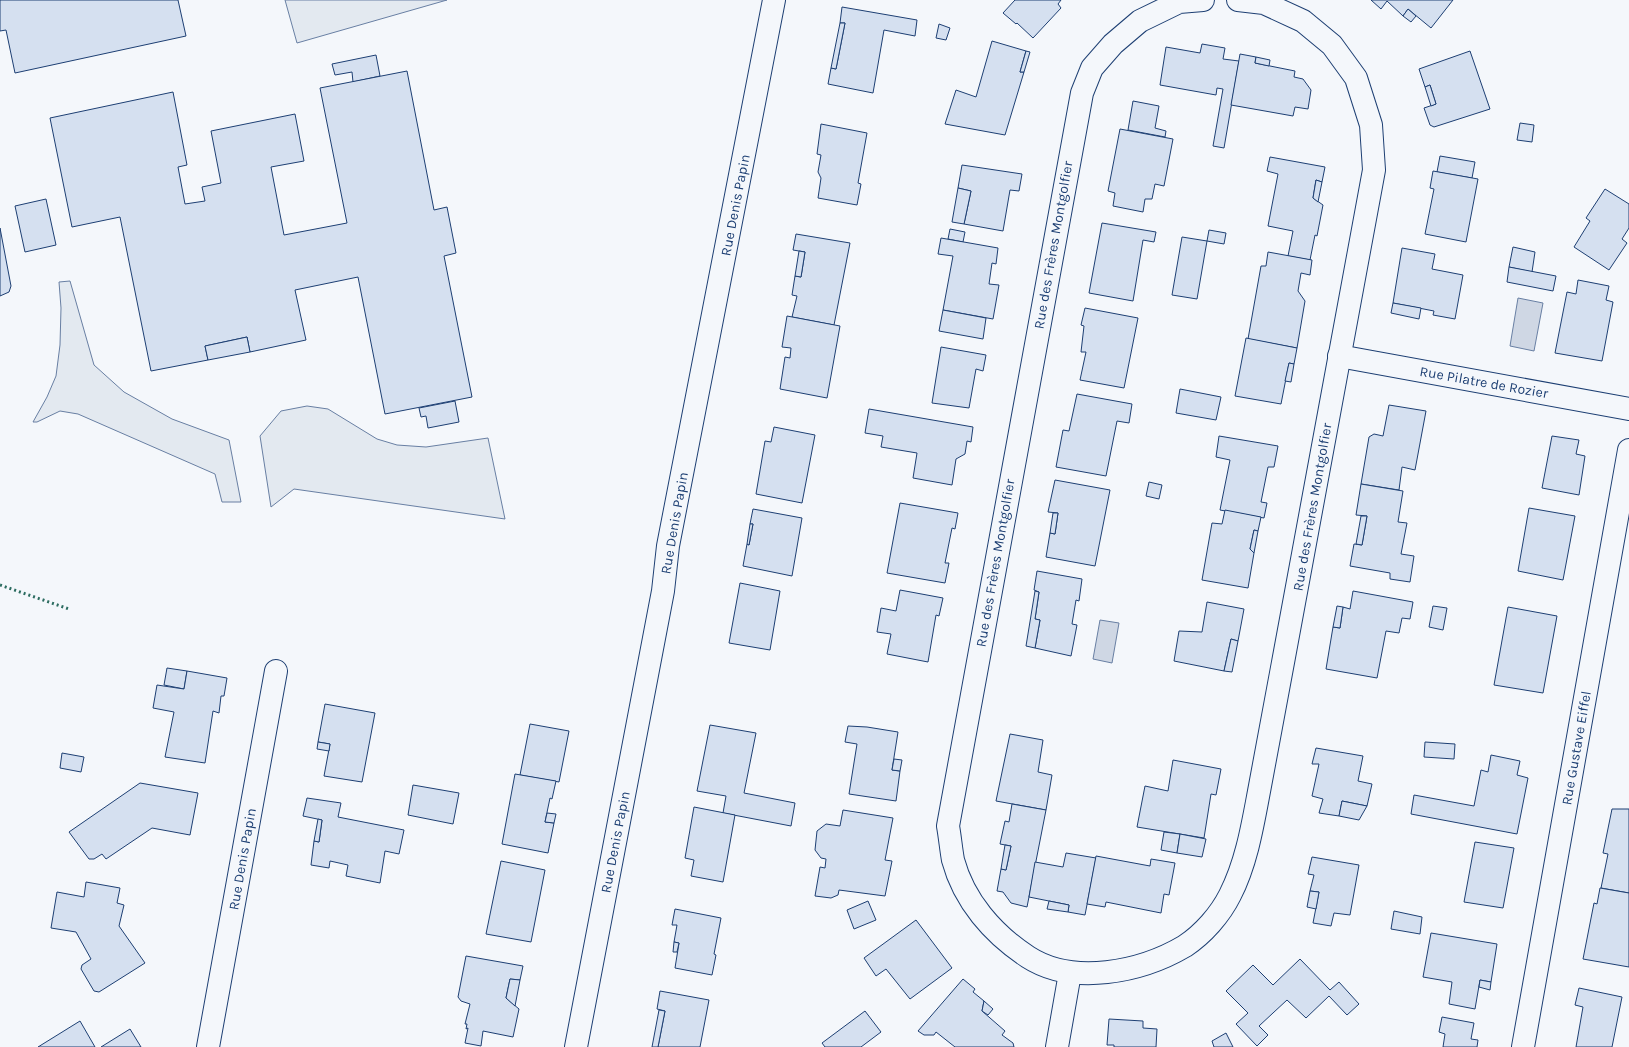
<svg xmlns="http://www.w3.org/2000/svg" width="1629" height="1047" font-family="Karla,sans-serif">
  <style>
    .green { fill: #e3e9f0; stroke: #687fa3 }
    .water { fill: #cfd7e4; stroke: #687fa3 }
    .building { fill: #d5e0f0; stroke: #1d3f73 }
    .lines { fill: none; stroke-linecap: round; stroke-linejoin: round }
    .minor-casing { stroke: #1d3f73; stroke-width: 24 }
    .minor { stroke: #f4f7fb; stroke-width: 22 }
    .hedge { stroke: #2c6c60; stroke-width: 3; stroke-dasharray: 2 3; stroke-linecap: butt }
    .labels { text-anchor: middle; stroke-width: 3; stroke-linejoin: round; paint-order: stroke }
    .street-label { font-size: 14px; fill: #1d3f73; stroke: #f4f7fb }
  </style>
  <rect width="100%" height="100%" fill="#f4f7fb"/>
  <g class="green">
    <polygon points="285,0 447,0 297,43"/>
    <polygon points="70,281 94,365 124,392 172,419 229,440 241,502 222,502 215,474 78,414 60,411 37,422 33,422 47,397 56,376 60,345 61,308 59,282"/>
    <polygon points="307,406 328,409 377,439 397,445 426,447 488,438 505,519 294,489 271,507 260,436 281,411"/>
  </g>
  <g class="water">
    <polygon points="1518,298 1543,303 1534,351 1510,346"/>
    <polygon points="1100,620 1119,623 1112,663 1093,659"/>
  </g>
  <g class="building">
    <polygon points="0,0 178,0 186,36 15,73 6,30 0,31"/>
    <polygon points="1015,0 1061,0 1058,4 1061,8 1033,38 1017,23 1016,24 1003,13"/>
    <polygon points="1371,0 1453,0 1431,28 1408,9 1403,16 1387,1 1381,9"/>
    <polygon points="842,7 917,20 915,36 884,30 873,93 828,84 831,68 836,69 845,23 840,23"/>
    <polygon points="1408,9 1416,16 1411,22 1403,16"/>
    <polygon points="840,23 845,23 836,69 831,68"/>
    <polygon points="939,24 950,28 946,40 936,38"/>
    <polygon points="992,41 1026,51 1020,72 1024,72 1005,135 945,124 956,90 976,97"/>
    <polygon points="1202,44 1225,48 1223,59 1239,61 1224,148 1213,146 1223,89 1217,88 1216,95 1160,85 1166,47 1200,53"/>
    <polygon points="1026,51 1030,52 1024,72 1020,72"/>
    <polygon points="1470,51 1490,109 1434,127 1430,125 1424,108 1436,104 1430,85 1425,87 1419,69"/>
    <polygon points="1240,54 1256,57 1255,63 1295,71 1294,77 1303,79 1311,90 1308,109 1295,107 1293,116 1231,105"/>
    <polygon points="376,55 380,76 353,82 352,72 335,75 332,64"/>
    <polygon points="1256,57 1270,60 1269,66 1255,63"/>
    <polygon points="407,71 434,210 447,207 456,253 444,256 472,397 385,414 358,277 295,290 306,340 250,352 247,337 205,346 208,360 151,371 120,217 72,227 50,118 173,92 187,165 178,167 185,204 205,201 202,187 221,183 211,131 295,114 304,161 271,167 284,235 347,223 320,88"/>
    <polygon points="1430,85 1436,104 1431,106 1425,87"/>
    <polygon points="1133,101 1159,106 1155,128 1166,131 1165,137 1128,130"/>
    <polygon points="1520,123 1534,125 1532,142 1517,140"/>
    <polygon points="821,124 867,133 858,183 861,184 857,205 818,198 821,178 818,172 821,155 817,154"/>
    <polygon points="1120,129 1173,139 1164,186 1155,184 1152,199 1145,199 1143,212 1113,206 1115,193 1108,191"/>
    <polygon points="1440,156 1475,162 1472,178 1437,172"/>
    <polygon points="1270,157 1325,167 1322,182 1316,180 1313,198 1323,205 1317,236 1315,235 1310,260 1288,256 1293,231 1268,226 1278,174 1267,171"/>
    <polygon points="962,165 1022,174 1019,191 1010,190 1003,231 964,224 971,191 958,188"/>
    <polygon points="1433,171 1478,179 1466,242 1425,234 1434,189 1430,188"/>
    <polygon points="1316,180 1322,182 1318,202 1313,198"/>
    <polygon points="958,188 971,191 964,224 952,222"/>
    <polygon points="1605,189 1629,204 1629,228 1622,239 1627,243 1609,270 1574,247 1590,221 1586,218"/>
    <polygon points="46,199 56,245 25,252 15,206"/>
    <polygon points="1102,223 1156,232 1154,242 1143,240 1133,301 1089,293"/>
    <polygon points="0,228 11,286 9,292 0,296"/>
    <polygon points="950,229 965,232 963,242 948,239"/>
    <polygon points="1209,230 1226,233 1224,244 1207,241"/>
    <polygon points="796,234 850,243 834,325 792,317 797,296 792,295 795,276 801,277 805,252 793,250"/>
    <polygon points="1182,237 1207,241 1197,299 1172,295"/>
    <polygon points="941,238 998,248 996,264 992,263 989,284 999,285 993,319 943,310 953,256 938,254"/>
    <polygon points="1513,247 1535,252 1532,272 1509,267"/>
    <polygon points="1402,248 1435,254 1432,269 1463,275 1455,319 1433,315 1434,311 1393,303"/>
    <polygon points="799,251 805,252 801,277 795,276"/>
    <polygon points="1268,252 1312,260 1310,275 1301,273 1298,291 1305,301 1297,348 1248,339 1261,266 1266,266"/>
    <polygon points="1509,267 1556,276 1553,291 1507,282"/>
    <polygon points="1578,280 1609,286 1606,300 1613,302 1602,361 1555,353 1567,292 1576,294"/>
    <polygon points="1393,303 1421,308 1419,319 1391,313"/>
    <polygon points="1085,308 1138,318 1124,388 1080,380 1086,352 1081,352 1084,326 1081,325"/>
    <polygon points="943,310 986,318 983,339 939,331"/>
    <polygon points="787,316 840,326 827,398 780,389 785,357 790,358 791,348 782,347"/>
    <polygon points="247,337 250,352 208,360 205,346"/>
    <polygon points="1246,338 1297,348 1294,364 1289,363 1281,404 1235,396"/>
    <polygon points="941,347 986,355 983,371 976,369 969,408 932,403"/>
    <polygon points="1289,363 1294,364 1291,382 1285,381"/>
    <polygon points="1180,389 1221,397 1216,420 1176,413"/>
    <polygon points="1077,394 1132,404 1129,423 1117,421 1106,476 1056,467 1063,430 1069,431"/>
    <polygon points="455,401 459,422 428,428 426,416 421,417 419,408"/>
    <polygon points="1389,405 1426,411 1415,470 1402,467 1399,490 1361,484 1369,437 1374,434 1383,436"/>
    <polygon points="869,409 973,427 971,442 967,441 965,454 956,459 952,485 913,478 917,453 881,447 883,436 865,433"/>
    <polygon points="774,427 815,435 802,503 756,494 765,441 771,442"/>
    <polygon points="1219,436 1278,446 1274,467 1268,467 1261,502 1267,503 1264,518 1220,510 1230,460 1216,457"/>
    <polygon points="1552,436 1579,440 1576,454 1585,456 1579,495 1542,488"/>
    <polygon points="1055,480 1110,490 1095,566 1046,557 1050,533 1055,534 1058,513 1048,512"/>
    <polygon points="1149,482 1162,485 1159,499 1146,496"/>
    <polygon points="1361,484 1403,491 1398,522 1407,523 1401,554 1414,556 1410,582 1390,579 1390,573 1350,566 1354,544 1362,545 1367,516 1356,515"/>
    <polygon points="900,503 958,513 955,529 952,528 945,563 949,563 945,583 887,573"/>
    <polygon points="1529,508 1575,516 1563,580 1518,571"/>
    <polygon points="753,509 802,518 792,576 743,566 747,544 749,545 753,524 750,524"/>
    <polygon points="1225,510 1261,517 1258,531 1254,530 1250,549 1254,553 1248,588 1202,580 1212,523 1222,524"/>
    <polygon points="1053,513 1058,513 1055,534 1050,533"/>
    <polygon points="1361,516 1367,516 1362,545 1356,544"/>
    <polygon points="750,524 753,524 749,545 747,544"/>
    <polygon points="1254,530 1258,531 1254,553 1250,549"/>
    <polygon points="1037,571 1082,579 1079,601 1076,600 1072,624 1077,625 1071,656 1035,648 1040,620 1035,619 1039,592 1034,590"/>
    <polygon points="740,583 780,591 770,650 729,643"/>
    <polygon points="900,590 943,598 939,616 936,615 928,662 887,654 891,634 877,632 881,608 896,611"/>
    <polygon points="1035,591 1039,592 1035,619 1040,620 1035,648 1026,646"/>
    <polygon points="1353,591 1413,602 1410,619 1402,618 1399,633 1386,631 1377,678 1326,669 1333,627 1340,628 1343,607 1350,609"/>
    <polygon points="1207,602 1244,609 1238,641 1231,639 1224,671 1174,661 1179,631 1202,632"/>
    <polygon points="1337,606 1343,607 1340,628 1333,627"/>
    <polygon points="1433,606 1447,608 1443,630 1429,627"/>
    <polygon points="1508,607 1557,616 1543,693 1494,685"/>
    <polygon points="1231,639 1238,641 1232,672 1224,671"/>
    <polygon points="167,668 187,671 184,689 164,685"/>
    <polygon points="187,671 227,678 224,696 221,696 219,713 213,711 205,763 165,757 174,712 153,708 157,685 184,689"/>
    <polygon points="325,704 375,713 362,782 324,776 330,744 318,742"/>
    <polygon points="530,724 569,731 559,782 520,775"/>
    <polygon points="710,725 756,733 744,793 795,803 791,826 723,813 726,796 697,791"/>
    <polygon points="848,726 867,727 898,732 892,770 900,771 896,801 849,794 857,744 845,742"/>
    <polygon points="1010,734 1043,740 1038,772 1052,775 1046,810 996,801"/>
    <polygon points="318,742 330,744 329,751 317,749"/>
    <polygon points="1425,742 1455,744 1454,759 1424,757"/>
    <polygon points="1316,748 1363,756 1358,781 1372,784 1367,806 1342,801 1339,816 1319,813 1323,799 1312,796 1319,764 1312,764"/>
    <polygon points="62,753 84,757 81,772 60,768"/>
    <polygon points="1491,755 1520,761 1517,775 1528,778 1517,834 1411,814 1414,795 1474,806 1481,770 1488,772"/>
    <polygon points="894,759 902,760 900,771 892,770"/>
    <polygon points="1173,760 1221,769 1216,795 1211,794 1204,838 1137,827 1145,786 1168,791"/>
    <polygon points="515,774 556,781 552,799 550,798 545,822 554,823 548,853 502,844"/>
    <polygon points="140,783 198,793 190,835 152,828 106,859 102,854 94,859 89,859 69,832"/>
    <polygon points="413,785 459,793 453,824 408,815"/>
    <polygon points="307,798 341,803 338,817 404,830 399,854 385,851 380,883 346,876 348,865 330,861 329,868 311,865 314,841 319,842 322,820 303,816"/>
    <polygon points="1342,801 1367,806 1359,820 1339,816"/>
    <polygon points="1012,804 1046,810 1027,907 1011,903 1003,892 997,891 1001,869 1006,870 1011,846 1000,844 1005,821 1009,822"/>
    <polygon points="694,807 735,815 723,882 691,876 694,860 685,858"/>
    <polygon points="1612,809 1629,809 1629,893 1601,888 1608,854 1603,853"/>
    <polygon points="843,810 893,818 885,860 892,861 885,896 839,890 838,895 831,898 815,896 820,867 825,868 826,859 821,858 815,850 817,831 826,824 840,826"/>
    <polygon points="547,813 556,814 554,823 545,822"/>
    <polygon points="318,819 322,820 319,842 314,841"/>
    <polygon points="1164,832 1180,834 1177,853 1161,850"/>
    <polygon points="1180,834 1206,839 1202,857 1177,853"/>
    <polygon points="1475,842 1514,848 1503,908 1464,902"/>
    <polygon points="1005,845 1011,846 1006,870 1001,869"/>
    <polygon points="1066,853 1096,858 1085,915 1068,912 1069,905 1029,897 1035,862 1063,867"/>
    <polygon points="1096,856 1150,866 1151,859 1175,863 1169,895 1164,894 1161,913 1106,902 1105,907 1087,904"/>
    <polygon points="1312,857 1359,865 1350,915 1334,913 1331,926 1313,923 1319,892 1310,891 1314,875 1308,874"/>
    <polygon points="501,861 545,870 531,942 486,934"/>
    <polygon points="86,882 120,888 117,903 124,905 119,926 145,963 99,992 94,991 81,969 82,965 91,959 76,932 51,928 57,892 84,897"/>
    <polygon points="1600,888 1629,893 1629,967 1583,959 1594,903 1597,904"/>
    <polygon points="1310,891 1319,892 1316,909 1307,907"/>
    <polygon points="868,901 876,920 854,929 847,910"/>
    <polygon points="1049,901 1069,905 1068,912 1047,909"/>
    <polygon points="675,909 721,918 714,954 716,955 712,975 675,968 679,943 674,942 677,925 672,925"/>
    <polygon points="1394,911 1422,917 1420,934 1391,929"/>
    <polygon points="916,920 952,968 910,999 886,969 876,976 864,958"/>
    <polygon points="1431,933 1497,944 1491,982 1480,980 1475,1009 1449,1004 1452,982 1423,977"/>
    <polygon points="674,942 679,943 677,952 673,952"/>
    <polygon points="466,956 523,966 520,980 510,979 506,998 519,1009 513,1037 483,1031 481,1046 465,1043 468,1028 466,1029 467,1024 465,1024 470,1004 461,1001 458,997"/>
    <polygon points="1300,959 1330,990 1339,982 1359,1004 1347,1015 1329,996 1306,1018 1287,1000 1259,1026 1268,1035 1257,1046 1236,1024 1248,1013 1226,991 1253,965 1273,985"/>
    <polygon points="510,979 520,980 515,1006 506,998"/>
    <polygon points="963,979 975,989 973,992 984,1001 982,1011 1005,1031 1002,1035 1013,1043 1014,1047 955,1047 936,1032 934,1035 924,1035 918,1031"/>
    <polygon points="1480,980 1491,982 1490,990 1479,987"/>
    <polygon points="1579,988 1622,997 1612,1047 1576,1047 1583,1007 1575,1005"/>
    <polygon points="660,991 709,1000 700,1047 658,1047 665,1011 657,1009"/>
    <polygon points="984,1001 993,1009 988,1015 982,1011"/>
    <polygon points="659,1010 665,1011 658,1047 652,1047"/>
    <polygon points="865,1011 881,1032 861,1047 825,1047 822,1043"/>
    <polygon points="1442,1017 1474,1023 1471,1039 1478,1040 1477,1047 1443,1047 1445,1034 1439,1032"/>
    <polygon points="1109,1019 1143,1021 1143,1028 1157,1029 1156,1047 1114,1047 1114,1045 1107,1045"/>
    <polygon points="80,1021 95,1047 38,1047"/>
    <polygon points="130,1029 141,1047 101,1047"/>
    <polygon points="1226,1033 1233,1047 1214,1047 1212,1041"/>
  </g>
  <g class="lines">
    <defs>
      <g id="minor">
        <path d="M1203 0 1179 2 1140 21 1113 44 1092 68 1082 93 948 826C950 837 951 849 953 860 964 901 993 934 1028 957 1073 986 1141 972 1185 946 1203 934 1220 915 1230 895 1247 862 1253 823 1260 786 1268 743 1276 700 1284 657 1314 495 1344 332 1374 170L1371 125 1356 78 1332 45 1303 21 1264 3 1238 0"/>
        <polyline points="1339,356 1629,409"/>
        <polyline points="208,1047 276,671"/>
        <polyline points="576,1047 663,591 668,546 774,0"/>
        <polyline points="1057,1047 1070,973"/>
        <polyline points="1523,1047 1629,450"/>
      </g>
    </defs>
    <use href="#minor" class="minor-casing"/>
    <use href="#minor" class="minor"/>
    <polyline class="hedge" points="0,585 69,609"/>
  </g>
  <g class="labels">
    <g class="street-label">
      <text transform="translate(735 205) rotate(-79)" y="5">Rue Denis Papin</text>
      <text transform="translate(1053 245) rotate(-80)" y="5">Rue des Frères Montgolfier</text>
      <text transform="translate(1484 382) rotate(10)" y="5">Rue Pilatre de Rozier</text>
      <text transform="translate(1312 507) rotate(-80)" y="5">Rue des Frères Montgolfier</text>
      <text transform="translate(674 523) rotate(-80)" y="5">Rue Denis Papin</text>
      <text transform="translate(995 563) rotate(-80)" y="5">Rue des Frères Montgolfier</text>
      <text transform="translate(1576 748) rotate(-80)" y="5">Rue Gustave Eiffel</text>
      <text transform="translate(615 842) rotate(-79)" y="5">Rue Denis Papin</text>
      <text transform="translate(242 859) rotate(-80)" y="5">Rue Denis Papin</text>
    </g>
  </g>
</svg>
